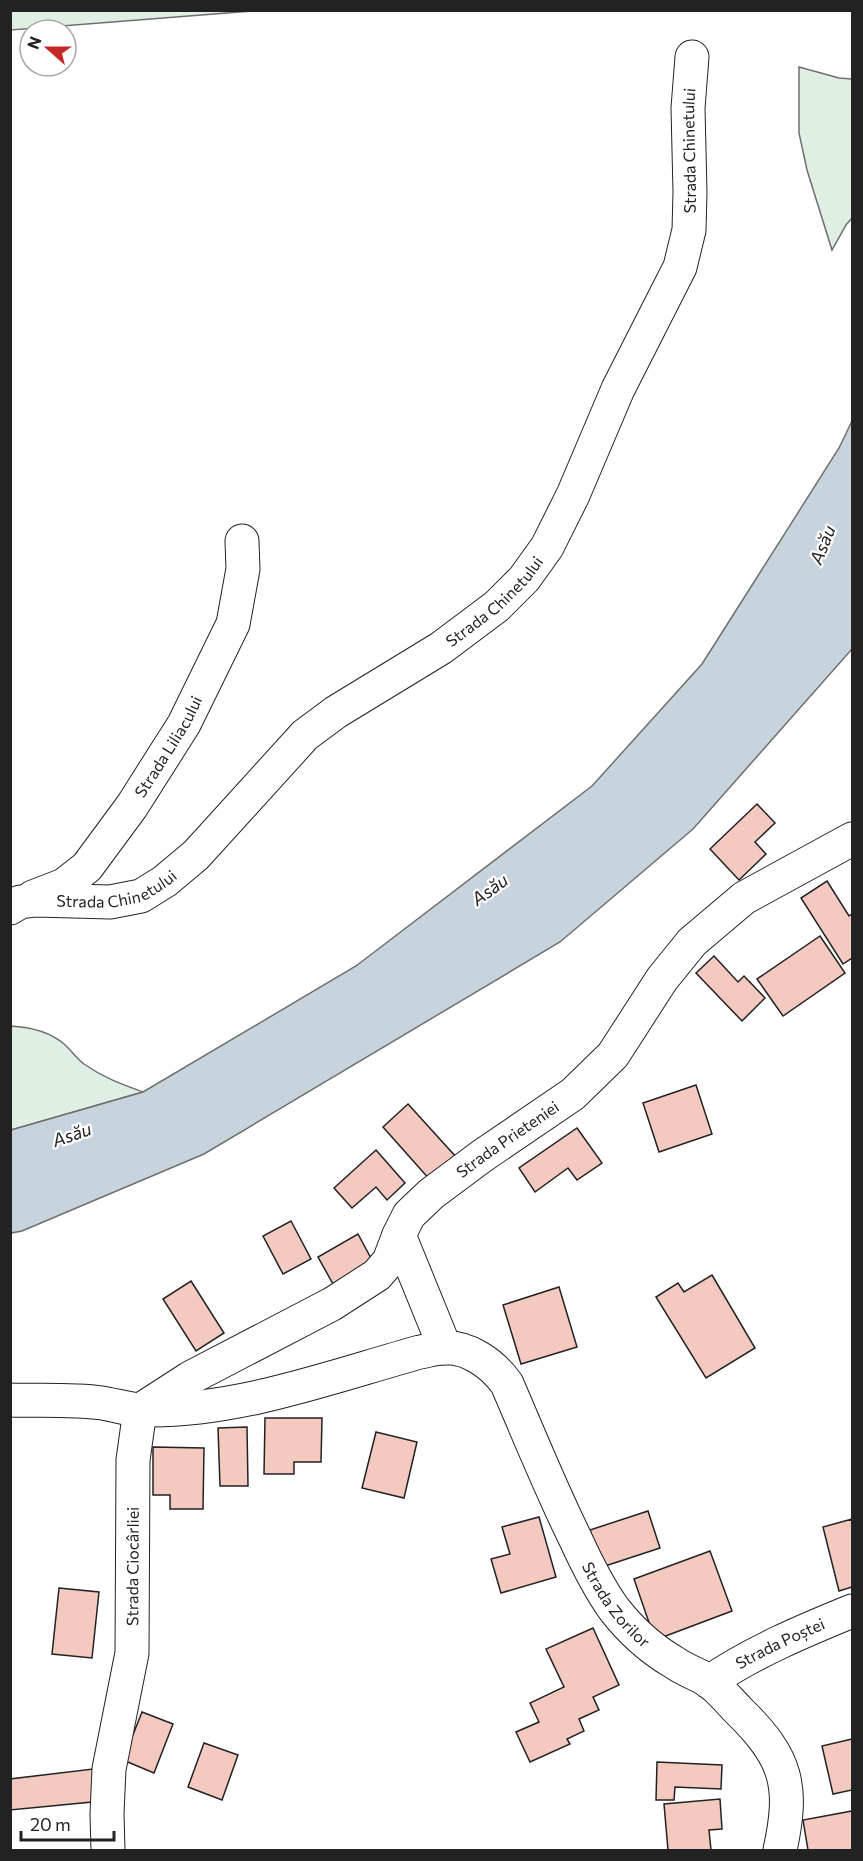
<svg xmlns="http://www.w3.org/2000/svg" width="863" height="1861" font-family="Commissioner,sans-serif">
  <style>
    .green { fill: #e0efe3; stroke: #6f6f6f; stroke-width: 1.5 }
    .water { fill: #c7d3dd; stroke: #6f6f6f; stroke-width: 1.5 }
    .building { fill: #f3c9c0; stroke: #222; stroke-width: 1.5 }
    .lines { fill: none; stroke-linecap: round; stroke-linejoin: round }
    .minor-casing { stroke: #222; stroke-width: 35 }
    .minor { stroke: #fff; stroke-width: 33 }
    .labels { text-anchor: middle; stroke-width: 4.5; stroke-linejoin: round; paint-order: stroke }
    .street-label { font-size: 16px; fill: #222; stroke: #fff }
    .water-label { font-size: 18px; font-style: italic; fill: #222; stroke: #fff }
  </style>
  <rect width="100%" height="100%" fill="#fff"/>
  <g class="green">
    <polygon points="11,10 252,10 252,11 11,30"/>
    <polygon points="799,67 839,78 852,79 852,218 846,225 832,250 807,170 799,133"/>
    <path d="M10 1026C29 1027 49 1031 64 1044 71 1050 76 1058 84 1064 104 1078 121 1084 143 1092L11 1130Z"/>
  </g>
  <polygon class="water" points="852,421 852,649 693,829 560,942 204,1154 22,1231 11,1233 11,1130 143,1092 356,966 592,786 702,664 839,448"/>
  <g class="building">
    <polygon points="757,804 775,823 755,842 766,854 739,880 710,849"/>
    <polygon points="827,881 849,916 852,914 852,958 843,964 801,898"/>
    <polygon points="820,936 845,973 783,1016 757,979"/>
    <polygon points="714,956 738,982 744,976 765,998 742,1021 696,973"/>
    <polygon points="696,1085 712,1134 659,1152 643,1103"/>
    <polygon points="408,1104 457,1158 431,1181 383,1127"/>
    <polygon points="577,1128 602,1163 577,1180 568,1168 535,1192 519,1168"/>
    <polygon points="376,1150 405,1183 387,1200 376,1187 352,1208 334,1188"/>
    <polygon points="291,1221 311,1259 283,1274 263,1236"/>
    <polygon points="358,1234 373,1262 333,1284 318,1257"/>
    <polygon points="712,1275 755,1348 706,1378 656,1297 678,1283 684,1292"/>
    <polygon points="191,1281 224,1333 196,1351 163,1299"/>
    <polygon points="559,1287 577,1347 521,1364 503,1305"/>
    <polygon points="265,1418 322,1418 321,1462 294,1462 294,1474 264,1474"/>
    <polygon points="247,1427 248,1486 220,1486 218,1428"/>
    <polygon points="376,1432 417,1442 404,1498 362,1488"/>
    <polygon points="153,1447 204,1448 203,1509 170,1509 170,1495 153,1495"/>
    <polygon points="648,1511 660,1548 602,1567 590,1530"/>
    <polygon points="539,1517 556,1577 501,1593 491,1559 510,1554 502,1527"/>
    <polygon points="852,1519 852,1587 839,1591 823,1527"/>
    <polygon points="710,1551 732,1611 655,1640 634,1579"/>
    <polygon points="59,1588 99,1592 92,1658 52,1654"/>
    <polygon points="593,1628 619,1685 593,1697 599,1710 579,1719 584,1731 567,1739 570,1744 530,1762 516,1732 539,1722 530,1703 564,1687 546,1649"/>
    <polygon points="142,1712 173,1724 154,1773 123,1760"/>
    <polygon points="852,1739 852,1790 833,1794 822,1746"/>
    <polygon points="204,1743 238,1755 222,1800 188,1787"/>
    <polygon points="657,1762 722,1765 721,1789 675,1787 674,1800 656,1800"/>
    <polygon points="93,1769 92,1802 10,1810 10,1779"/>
    <polygon points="720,1799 722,1829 709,1830 711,1850 668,1850 664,1804"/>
    <polygon points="852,1811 852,1850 808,1850 803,1820"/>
  </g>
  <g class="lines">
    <defs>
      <g id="minor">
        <path id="s1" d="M33 897 64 885 87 867 132 806 184 724 233 624 243 569 242 541"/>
        <path id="s2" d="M10 908 20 902 36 900 110 902 141 896 165 881 196 855 305 735 336 712 441 648 497 606 524 579 547 547 573 495 618 389 680 267 689 230 690 192 688 108 692 57"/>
        <polyline points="399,1235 445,1348"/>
        <path id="s3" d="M10 1400C41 1401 72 1399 102 1403 115 1405 129 1410 143 1410 237 1412 330 1377 420 1352 427 1351 435 1348 443 1348 468 1346 493 1364 507 1384 529 1435 550 1487 575 1538 586 1562 598 1587 614 1609 631 1631 651 1649 675 1663 685 1670 697 1674 707 1680 719 1688 730 1702 740 1712 787 1758 794 1786 780 1850"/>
        <path id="s4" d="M142 1409 190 1378 332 1304 377 1275 389 1261 399 1235 409 1215 431 1194 482 1156 573 1094 613 1055 662 979 692 942 744 898 852 839"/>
        <path id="s5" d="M709 1682C753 1652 803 1631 852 1611"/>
        <path id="s6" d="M108 1850 107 1814 109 1769 132 1653 133 1460 140 1410"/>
      </g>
    </defs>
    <use href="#minor" class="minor-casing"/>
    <use href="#minor" class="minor"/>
  </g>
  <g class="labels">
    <g class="street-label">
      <text dy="6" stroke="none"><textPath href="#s2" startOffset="1101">Strada Chinetului</textPath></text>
      <text dy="6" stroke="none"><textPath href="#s2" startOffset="597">Strada Chinetului</textPath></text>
      <text dy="6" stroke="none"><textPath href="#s1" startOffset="208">Strada Liliacului</textPath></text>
      <text dy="6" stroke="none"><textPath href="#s2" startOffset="111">Strada Chinetului</textPath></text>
      <text dy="6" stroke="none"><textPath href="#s4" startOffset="464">Strada Prieteniei</textPath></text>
      <text dy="6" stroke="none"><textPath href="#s6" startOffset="286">Strada Ciocârliei</textPath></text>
      <text dy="6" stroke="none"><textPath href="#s3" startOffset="765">Strada Zorilor</textPath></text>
      <text dy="6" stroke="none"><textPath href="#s5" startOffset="81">Strada Poștei</textPath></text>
    </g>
    <g class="water-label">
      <text transform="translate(823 545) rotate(-68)" y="6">Asău</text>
      <text transform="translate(490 890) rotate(-36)" y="6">Asău</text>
      <text transform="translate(72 1135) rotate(-19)" y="6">Asău</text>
    </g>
  </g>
  <rect width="863" height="1861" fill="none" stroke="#222222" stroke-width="24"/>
  <g transform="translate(48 48) rotate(291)"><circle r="28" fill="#ffffff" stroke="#a7a7a7" stroke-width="1.5"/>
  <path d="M0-4.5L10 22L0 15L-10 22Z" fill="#c62828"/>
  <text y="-9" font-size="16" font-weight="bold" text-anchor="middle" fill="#222222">N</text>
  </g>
  <path d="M21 1831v9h93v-9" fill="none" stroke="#222222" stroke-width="3"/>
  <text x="30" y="1831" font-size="18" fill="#222222" stroke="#ffffff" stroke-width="4.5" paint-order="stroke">20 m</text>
</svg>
